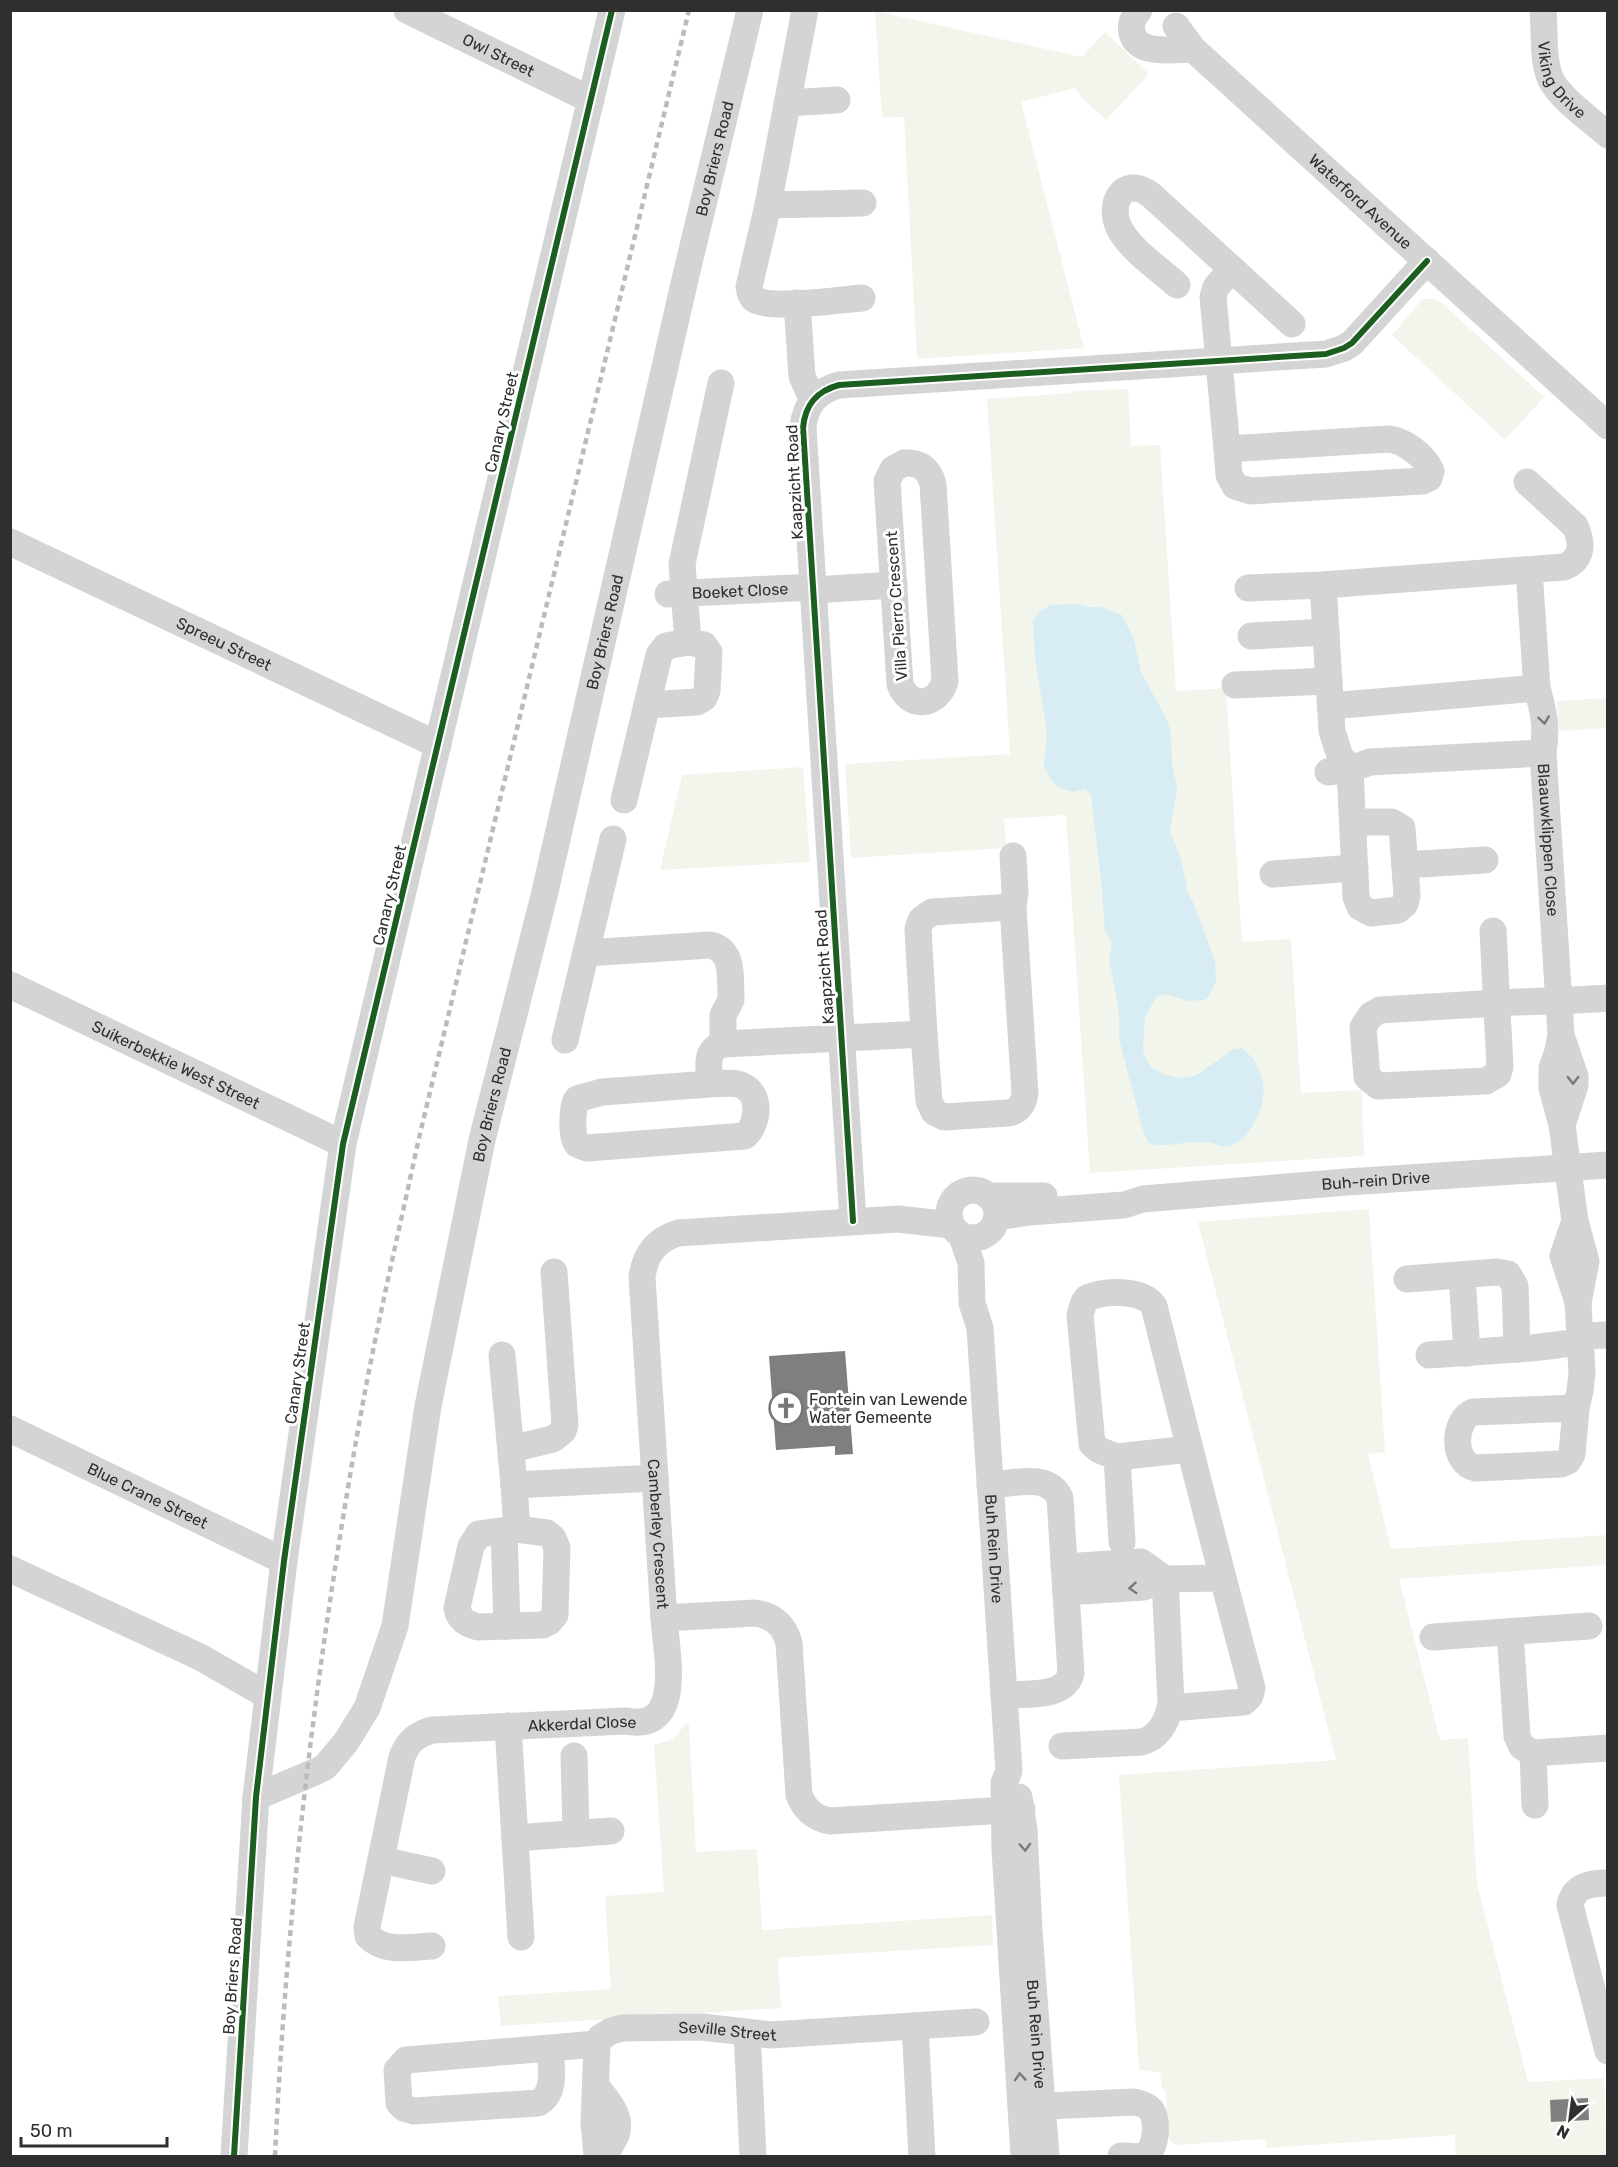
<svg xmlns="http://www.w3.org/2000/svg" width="1618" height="2167" font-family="Rubik,sans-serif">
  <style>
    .green { fill: #f2f5ec }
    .water { fill: #d8ecf4 }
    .building { fill: #7f7f7f }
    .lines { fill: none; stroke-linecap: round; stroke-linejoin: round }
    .minor { stroke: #d4d4d4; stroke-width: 27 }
    .rail { stroke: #bbb; stroke-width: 4.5; stroke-dasharray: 6 4.5; stroke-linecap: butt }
    .cycleway-casing { stroke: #fff; stroke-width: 10 }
    .cycleway { stroke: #1b5e20; stroke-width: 6 }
    .oneway { stroke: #797979 }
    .labels { text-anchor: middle; stroke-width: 6; stroke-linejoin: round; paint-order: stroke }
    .street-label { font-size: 16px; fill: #2f2f2f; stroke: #fff }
    .poi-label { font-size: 16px; fill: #2f2f2f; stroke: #fff; text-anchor: start }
  </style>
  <rect width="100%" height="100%" fill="#fff"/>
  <g class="green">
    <polygon points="875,11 1082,57 1105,32 1149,74 1106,120 1082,98 1075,88 1021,102 1084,348 917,359 904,117 882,118"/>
    <polygon points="1425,299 1434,299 1442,303 1544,397 1505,440 1392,335 1421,301"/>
    <polygon points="1128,389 1131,446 1160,445 1176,691 1226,688 1242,942 1291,939 1301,1093 1362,1090 1364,1156 1090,1173 1066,815 1004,819 1006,848 851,858 845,764 1010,754 987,399 1072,393 1074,391"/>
    <polygon points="1607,698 1607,728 1559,731 1557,701"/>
    <polygon points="803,767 810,862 660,870 682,775"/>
    <polygon points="1369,1209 1385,1452 1368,1454 1391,1549 1607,1535 1607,1565 1399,1579 1440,1740 1468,1738 1477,1884 1528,2082 1604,2078 1607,2156 1456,2156 1455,2135 1266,2148 1265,2139 1178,2145 1172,2143 1168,2138 1166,2093 1162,2087 1160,2072 1139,2070 1119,1775 1336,1760 1198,1222"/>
    <polygon points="685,1724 689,1724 696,1852 757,1849 762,1930 992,1915 993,1945 778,1958 781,2008 501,2026 498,1996 611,1989 605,1896 664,1892 654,1745 674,1739"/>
  </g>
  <path class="water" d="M1076 604 1089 607H1101L1122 615 1134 640 1141 672 1168 722 1171 735 1172 764 1177 788 1170 831 1181 859 1188 893 1194 904 1215 961 1216 982 1208 997 1204 1000 1189 1001 1164 994 1156 997 1145 1017 1143 1049 1145 1057 1151 1067 1166 1075 1179 1078 1195 1076 1234 1049 1242 1048C1270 1071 1269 1103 1249 1131 1245 1137 1236 1145 1227 1147 1220 1147 1212 1142 1204 1142 1185 1140 1168 1149 1149 1143L1144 1134 1119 1039V1012L1109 959 1112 943 1105 930 1104 920 1102 889 1091 795 1085 789 1073 792 1059 788 1051 780 1044 766 1047 730 1035 658 1033 621 1037 614 1050 605Z"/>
  <g class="building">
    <polygon points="845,1351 853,1454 835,1455 835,1446 776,1450 769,1356"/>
    <polygon points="1588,2098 1589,2120 1551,2122 1550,2100"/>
  </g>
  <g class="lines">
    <g class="minor">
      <path id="s1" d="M407 10 591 100"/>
      <path d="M805 10 768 205 749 287C750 293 751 299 758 301 778 309 839 300 862 298"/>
      <path d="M1139 10C1133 18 1130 23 1132 33 1138 56 1174 49 1193 49"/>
      <path id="s2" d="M1543 10C1545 32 1542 60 1551 80 1561 99 1591 120 1608 135"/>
      <path id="s3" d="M1176 26 1193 49 1608 426"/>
      <polyline points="787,103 837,100"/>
      <polyline points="768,205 863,203"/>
      <polyline points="1232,269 1292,324"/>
      <path d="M1177 285C1160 270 1134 252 1122 233 1105 207 1122 173 1151 195L1232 269 1216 287 1213 297 1227 449"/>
      <polyline points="797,303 802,376 812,399"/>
      <path d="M1388 439C1404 440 1425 456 1431 471L1429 478 1422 481 1250 491 1235 486 1229 475 1227 449Z"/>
      <path d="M904 463C920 462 929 469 933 484L945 681C938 706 909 710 900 684L887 481 893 469Z"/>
      <path id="s4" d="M10 542 438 745"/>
      <polyline points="1323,585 1332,731 1340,756 1350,769 1356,897 1360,907 1371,913 1398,910 1405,904 1407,895 1402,828 1392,822 1353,822"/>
      <path d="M1248 588 1323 585 1564 567C1583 559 1583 543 1575 526L1527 482"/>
      <polyline points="813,590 894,585"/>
      <path id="s5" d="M668 594 813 587"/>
      <polyline points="1251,636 1326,632"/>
      <polyline points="1235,685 1329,681"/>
      <path id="s6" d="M1537 688C1544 713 1547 727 1543 753L1561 1035 1558 1051 1552 1068V1088L1562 1125 1575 1221 1586 1261 1578 1303 1582 1373 1580 1391 1576 1408 1572 1454 1568 1461 1561 1464 1476 1468C1451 1463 1453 1420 1473 1412L1576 1408"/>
      <polyline points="647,705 697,702 704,698 707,691 709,652 704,645 688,642 682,564 721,383"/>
      <polyline points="1331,706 1537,688 1529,570"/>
      <polyline points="1328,772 1350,769 1370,762 1543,753"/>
      <polyline points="624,800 659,655 666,646 688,642"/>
      <polyline points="1405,865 1485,860"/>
      <polyline points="1273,874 1355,868"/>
      <path d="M1493 931 1500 1067 1498 1074 1486 1081 1378 1086 1367 1077 1363 1027 1371 1015 1380 1010 1497 1003C1534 1001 1571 1001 1608 998"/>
      <path d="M586 953 710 945C734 950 730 977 731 996V1000L723 1015V1044"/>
      <path id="s7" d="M10 985 343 1144"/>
      <polyline points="924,1034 918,929 921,920 932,912 1013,907"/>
      <polyline points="1561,1035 1575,1076 1575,1085 1562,1125"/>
      <polyline points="565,1040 613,839"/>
      <path d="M710 1084C721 1084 733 1081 743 1086 762 1095 758 1125 745 1136L587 1148C584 1147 580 1146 577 1144 571 1138 572 1106 577 1099L602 1092 710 1084C709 1068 704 1050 723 1044L924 1034 929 1101 934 1112 944 1117 1008 1113C1019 1111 1023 1105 1025 1094L1013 907 1015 892 1013 856"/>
      <circle cx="973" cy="1214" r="24"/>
      <polyline points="988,1196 1044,1196"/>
      <path id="s8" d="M997 1217 1029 1212 1124 1205 1143 1199 1347 1182 1608 1165"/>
      <path d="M853 1221 803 428C805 404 817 391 839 385L1326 354 1344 348 1352 343 1427 261"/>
      <polyline points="1575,1221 1563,1256 1578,1302"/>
      <path id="s9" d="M951 1225 898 1219 678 1233C656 1240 645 1254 642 1277L664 1618 755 1613C774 1616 784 1625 789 1643L799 1795C805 1810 814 1818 830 1821L1022 1809"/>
      <path id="s10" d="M962 1236 971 1263 972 1303 980 1328 1009 1771 1004 1783 1005 1849 1024 2156"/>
      <polyline points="1462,1275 1467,1353"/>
      <polyline points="1407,1279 1497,1272 1508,1274 1515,1286 1517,1349"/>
      <polyline points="1580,1336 1608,1335"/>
      <polyline points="502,1355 514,1485 655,1478"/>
      <polyline points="1429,1355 1532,1348 1580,1342"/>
      <path id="s11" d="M10 1429 284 1561"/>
      <polyline points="511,1449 553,1439 563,1431 565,1425 554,1272"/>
      <polyline points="1117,1457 1122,1542"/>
      <path d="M514 1485 517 1529 479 1534 471 1546 457 1608C459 1620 467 1624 478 1627L543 1625 549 1622 555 1615 557 1548 553 1538 547 1533 517 1529"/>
      <path d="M990 1485C1013 1484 1048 1472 1060 1498L1071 1673C1065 1699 1025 1693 1004 1695"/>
      <polyline points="504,1531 507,1626"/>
      <polyline points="1064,1567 1141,1562 1165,1579"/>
      <polyline points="10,1569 200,1657 268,1696"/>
      <polyline points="1066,1592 1144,1587 1165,1579 1222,1578"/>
      <polyline points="1510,1632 1517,1736 1522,1747 1533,1753 1608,1748"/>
      <polyline points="1433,1637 1589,1626"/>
      <path d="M1170 1708 1244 1702 1250 1696 1252 1688C1218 1561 1186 1434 1154 1306 1142 1289 1105 1290 1087 1298L1084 1302 1080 1315 1092 1444 1099 1450 1117 1457 1190 1449"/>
      <polyline points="508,1726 521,1937"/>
      <path d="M1062 1746 1142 1742C1160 1737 1167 1721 1171 1704L1165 1579"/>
      <polyline points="1533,1753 1535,1805"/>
      <polyline points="574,1756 576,1834"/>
      <path id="s12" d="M256 1797 317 1771 325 1767 346 1742 367 1708 395 1626 428 1406 482 1140 544 896 686 275 750 10"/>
      <path id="s13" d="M1019 1797 1024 1830 1029 1931 1046 2156"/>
      <polyline points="515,1838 611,1831"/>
      <polyline points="381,1860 432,1871"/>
      <path d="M1608 1883C1589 1883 1574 1886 1570 1905L1608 2051"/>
      <path id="s14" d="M432 1946C411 1947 384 1953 368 1936L367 1927 402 1757C408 1741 416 1735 432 1730L626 1721C685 1733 666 1652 664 1618"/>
      <polyline points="915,2026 922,2156"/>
      <polyline points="747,2033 753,2156"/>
      <path d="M550 2048C551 2065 557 2093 538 2103L414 2111 404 2108 399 2103 397 2070 406 2060 597 2044"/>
      <path d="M597 2087C607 2101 623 2116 616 2135 613 2142 608 2148 605 2156"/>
      <path d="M1026 2107 1134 2102C1140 2103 1147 2105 1151 2110 1158 2120 1157 2148 1145 2155 1139 2158 1129 2156 1121 2156"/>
      <polyline points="234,2156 256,1797 284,1561 343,1144 612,10"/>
      <path id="s15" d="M597 2156 594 2123 597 2044 600 2038 611 2031 622 2028 702 2027 771 2035 976 2022"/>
    </g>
    <path class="rail" d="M275 2156C287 1900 319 1639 366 1386 382 1303 401 1221 419 1138L689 10"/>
    <defs>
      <g id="cycleway">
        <path d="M853 1221 803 428C805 404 817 391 839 385L1326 354 1344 348 1352 343 1427 261"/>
        <polyline points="234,2156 256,1797 284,1561 343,1144 612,10"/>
      </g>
    </defs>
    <use href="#cycleway" class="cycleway-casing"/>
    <use href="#cycleway" class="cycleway"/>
  </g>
  <defs><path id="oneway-chevron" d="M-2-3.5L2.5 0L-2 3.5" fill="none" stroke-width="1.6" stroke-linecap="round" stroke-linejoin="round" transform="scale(1.5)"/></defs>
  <g class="oneway">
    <use href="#oneway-chevron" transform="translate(1544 720) rotate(82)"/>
    <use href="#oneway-chevron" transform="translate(1573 1080) rotate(90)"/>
    <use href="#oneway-chevron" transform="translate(1133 1588) rotate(176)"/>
    <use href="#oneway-chevron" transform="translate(1025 1847) rotate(87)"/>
    <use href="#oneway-chevron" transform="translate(1020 2077) rotate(-94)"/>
  </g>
  <defs>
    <symbol id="church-ring" viewBox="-11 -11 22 22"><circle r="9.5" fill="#fff" stroke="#787878" stroke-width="1.5"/><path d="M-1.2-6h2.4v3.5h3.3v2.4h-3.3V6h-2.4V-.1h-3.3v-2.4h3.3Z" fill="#787878"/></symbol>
  </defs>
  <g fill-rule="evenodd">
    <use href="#church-ring" x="767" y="1389" width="38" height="38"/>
  </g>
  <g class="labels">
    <g class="street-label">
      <text dy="6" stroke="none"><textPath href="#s1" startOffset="102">Owl Street</textPath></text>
      <text dy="6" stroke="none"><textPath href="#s2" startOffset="75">Viking Drive</textPath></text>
      <text dy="6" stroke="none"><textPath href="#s12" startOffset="1737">Boy Briers Road</textPath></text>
      <text dy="6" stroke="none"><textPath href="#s3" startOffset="255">Waterford Avenue</textPath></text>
      <text transform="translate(501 422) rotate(-77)" y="6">Canary Street</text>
      <text transform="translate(794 482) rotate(-93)" y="6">Kaapzicht Road</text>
      <text dy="6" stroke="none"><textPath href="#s5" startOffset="72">Boeket Close</textPath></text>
      <text transform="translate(896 606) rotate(-94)" y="6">Villa Pierro Crescent</text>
      <text dy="6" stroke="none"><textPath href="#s12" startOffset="1251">Boy Briers Road</textPath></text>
      <text dy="6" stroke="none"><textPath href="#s4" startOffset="237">Spreeu Street</textPath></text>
      <text dy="6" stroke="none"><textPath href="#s6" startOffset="153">Blaauwklippen Close</textPath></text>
      <text transform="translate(389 895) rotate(-77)" y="6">Canary Street</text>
      <text transform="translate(824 967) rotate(-94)" y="6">Kaapzicht Road</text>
      <text dy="6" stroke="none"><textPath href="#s7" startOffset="184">Suikerbekkie West Street</textPath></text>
      <text dy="6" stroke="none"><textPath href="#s12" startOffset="765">Boy Briers Road</textPath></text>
      <text dy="6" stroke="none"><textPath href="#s8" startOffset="381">Buh-rein Drive</textPath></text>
      <text transform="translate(297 1373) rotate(-82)" y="6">Canary Street</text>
      <text dy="6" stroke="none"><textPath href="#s11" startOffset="153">Blue Crane Street</textPath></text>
      <text dy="6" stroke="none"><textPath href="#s9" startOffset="592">Camberley Crescent</textPath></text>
      <text dy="6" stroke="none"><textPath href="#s10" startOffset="316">Buh Rein Drive</textPath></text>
      <text dy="6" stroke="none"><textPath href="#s14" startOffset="442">Akkerdal Close</textPath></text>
      <text transform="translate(232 1976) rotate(-86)" y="6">Boy Briers Road</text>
      <text dy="6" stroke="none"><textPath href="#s15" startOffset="249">Seville Street</textPath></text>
      <text dy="6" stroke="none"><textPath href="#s13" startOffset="238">Buh Rein Drive</textPath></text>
    </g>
    <g class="poi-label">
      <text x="809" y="1405">Fontein van Lewende<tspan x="809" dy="18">Water Gemeente</tspan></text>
    </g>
  </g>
  <rect width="1618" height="2167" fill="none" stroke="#2f2f2f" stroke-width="24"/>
  <g transform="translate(1570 2119) rotate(208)" stroke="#ffffff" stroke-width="4.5" paint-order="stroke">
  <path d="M0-4.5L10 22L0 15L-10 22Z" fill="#2f2f2f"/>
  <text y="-9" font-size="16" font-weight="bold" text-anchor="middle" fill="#2f2f2f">N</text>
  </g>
  <path d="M21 2137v9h146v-9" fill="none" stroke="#2f2f2f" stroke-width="3"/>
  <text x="30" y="2137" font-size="18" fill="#2f2f2f" stroke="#ffffff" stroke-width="4.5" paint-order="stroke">50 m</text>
</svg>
